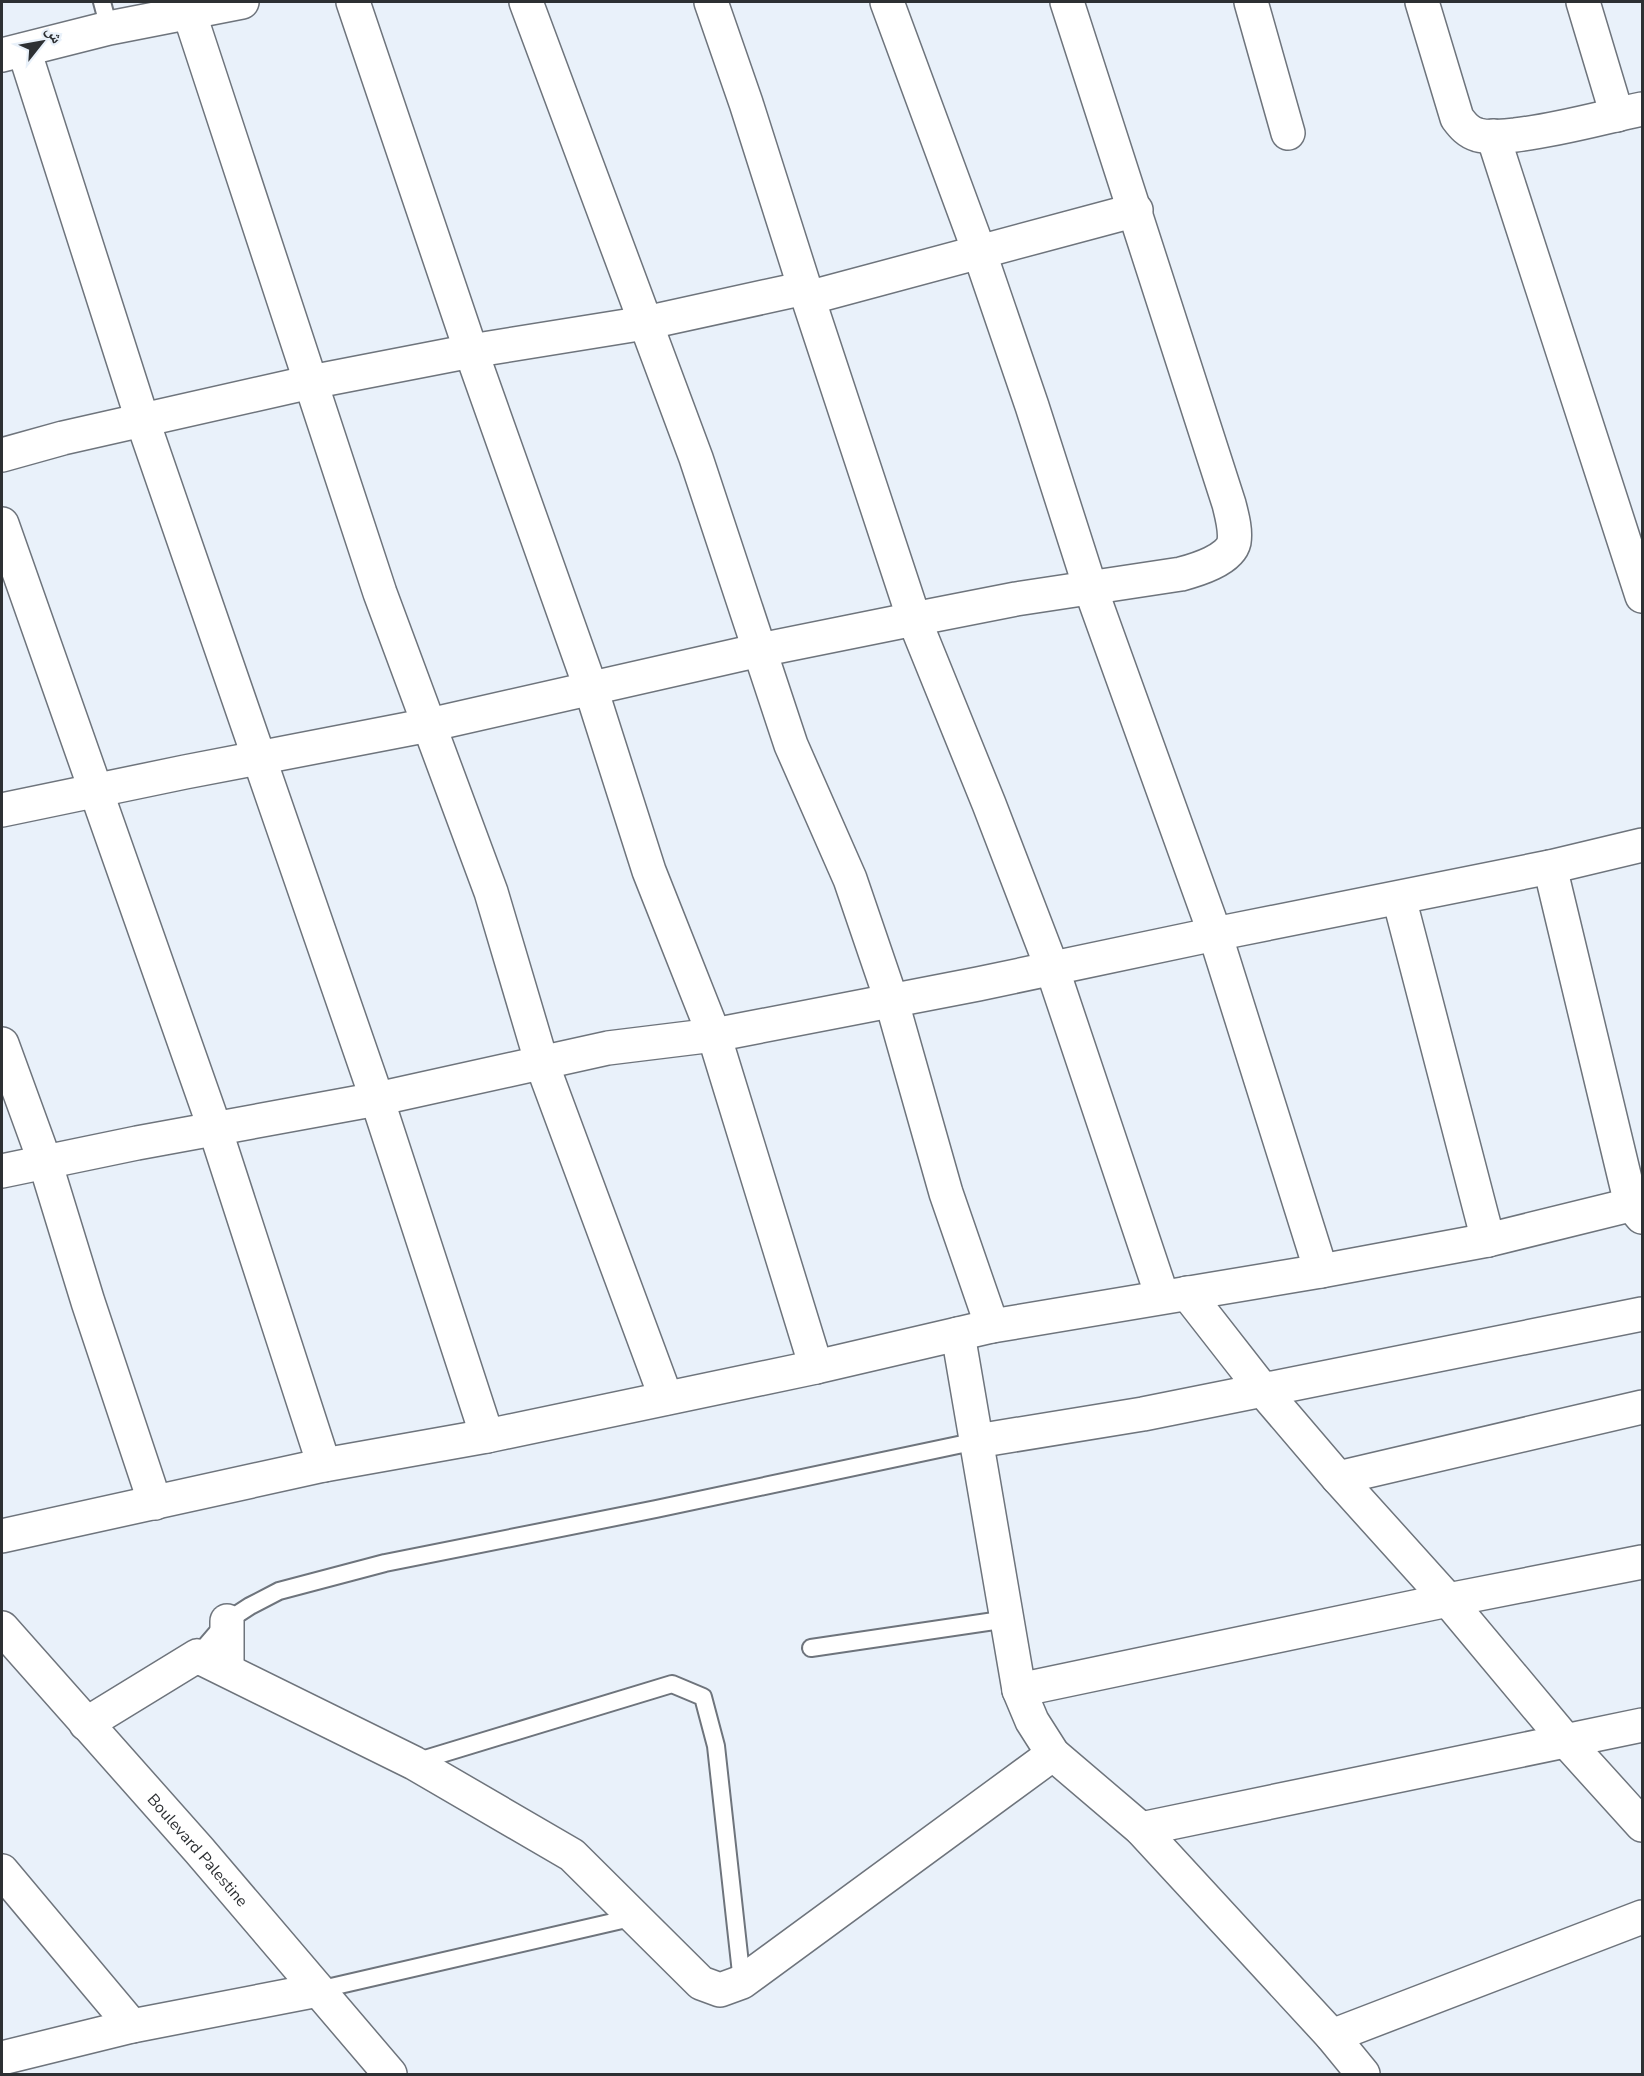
<svg xmlns="http://www.w3.org/2000/svg" width="1644" height="2076" font-family="'Nunito Sans','Noto Naskh Arabic',sans-serif">
  <style>
    .lines { fill: none; stroke-linecap: round; stroke-linejoin: round }
    .service-casing { stroke: #6e747c; stroke-width: 20 }
    .minor-casing { stroke: #6e747c; stroke-width: 36 }
    .tertiary-casing { stroke: #6e747c; stroke-width: 36 }
    .service { stroke: #fff; stroke-width: 16 }
    .minor { stroke: #fff; stroke-width: 33 }
    .tertiary { stroke: #fff; stroke-width: 33 }
    .labels { text-anchor: middle; stroke-width: 4.5; stroke-linejoin: round; paint-order: stroke }
    .street-label { font-size: 16px; fill: #2d3033; stroke: #e9f1fa }
  </style>
  <rect width="100%" height="100%" fill="#e9f1fa"/>
  <g class="lines">
    <defs>
      <g id="service">
        <polyline points="102,2 109,28"/>
        <polyline points="811,1648 1008,1619"/>
        <polyline points="197,1656 227,1621 250,1606 279,1591 385,1563 656,1509 977,1441"/>
        <polyline points="415,1762 672,1684 703,1697 716,1746 742,1982"/>
        <polyline points="318,1990 635,1917"/>
      </g>
      <g id="minor">
        <polyline points="353,2 471,351 591,689 649,871 714,1035 816,1367"/>
        <polyline points="526,2 696,458 791,745 850,879 891,999 946,1193 992,1326"/>
        <polyline points="711,2 746,103 808,298 914,619 989,804 1052,968 1162,1296"/>
        <polyline points="887,2 979,251 1032,406 1090,587 1215,934 1321,1271"/>
        <polyline points="1251,2 1288,133"/>
        <path d="M1422 2 1457 118C1463 126 1468 132 1478 135 1489 138 1504 136 1515 135 1559 130 1600 118 1642 109"/>
        <polyline points="1583,2 1617,115"/>
        <polyline points="189,12 380,593 491,892 542,1064 666,1398"/>
        <polyline points="24,50 143,422 377,1099 487,1436"/>
        <polyline points="1493,136 1642,596"/>
        <polyline points="808,298 1136,210"/>
        <polyline points="2,455 63,438 311,382 471,351 645,323 805,288"/>
        <polyline points="2,524 215,1129 324,1465"/>
        <path d="M2 810 185 772 429 725 760 650 914 619 1016 599 1181 574C1196 570 1230 560 1234 542 1236 530 1232 516 1229 504L1067 2"/>
        <polyline points="1550,867 1631,1204 1642,1217"/>
        <polyline points="1399,898 1488,1240"/>
        <polyline points="2,1044 45,1162 88,1302 155,1503"/>
        <polyline points="2,1171 137,1143 377,1099 608,1048 714,1035 978,984 1215,934 1550,867 1642,845"/>
        <polyline points="1187,1293 1262,1389 1338,1478 1448,1600 1566,1741 1642,1825"/>
        <polyline points="958,1334 1019,1690 1032,1721 1053,1754 1141,1829 1332,2036 1363,2074"/>
        <polyline points="977,1441 1143,1414 1642,1314"/>
        <polyline points="1338,1478 1642,1407"/>
        <polyline points="2,1536 324,1465 487,1436 816,1367 992,1326 1321,1271 1488,1240 1642,1202"/>
        <polyline points="227,1621 227,1669"/>
        <polyline points="1019,1690 1448,1600 1642,1562"/>
        <polyline points="86,1724 197,1656 414,1763 572,1855 701,1983 720,1990 742,1982 1053,1754"/>
        <polyline points="1141,1829 1642,1725"/>
        <polyline points="2,1871 132,2026"/>
        <polyline points="1332,2036 1642,1917"/>
        <polyline points="2,2058 132,2026 318,1990"/>
      </g>
      <g id="tertiary">
        <polyline points="2,55 109,28 242,2"/>
        <path id="s1" d="M2 1628 199 1850 390 2074"/>
      </g>
    </defs>
    <use href="#service" class="service-casing"/>
    <use href="#minor" class="minor-casing"/>
    <use href="#tertiary" class="tertiary-casing"/>
    <use href="#service" class="service"/>
    <use href="#minor" class="minor"/>
    <use href="#tertiary" class="tertiary"/>
  </g>
  <g class="labels">
    <g class="street-label">
      <text dy="6" stroke="none"><textPath href="#s1" startOffset="296">Boulevard Palestine</textPath></text>
    </g>
  </g>
  <rect width="1644" height="2076" fill="none" stroke="#2d3033" stroke-width="6"/>
  <g transform="translate(42 42) rotate(59)" stroke="#e9f1fa" stroke-width="4.5" paint-order="stroke">
  <path d="M0-4.5L10 22L0 15L-10 22Z" fill="#2d3033"/>
  <text y="-9" font-size="16" font-weight="bold" text-anchor="middle" fill="#2d3033">ش</text>
  </g>
</svg>
